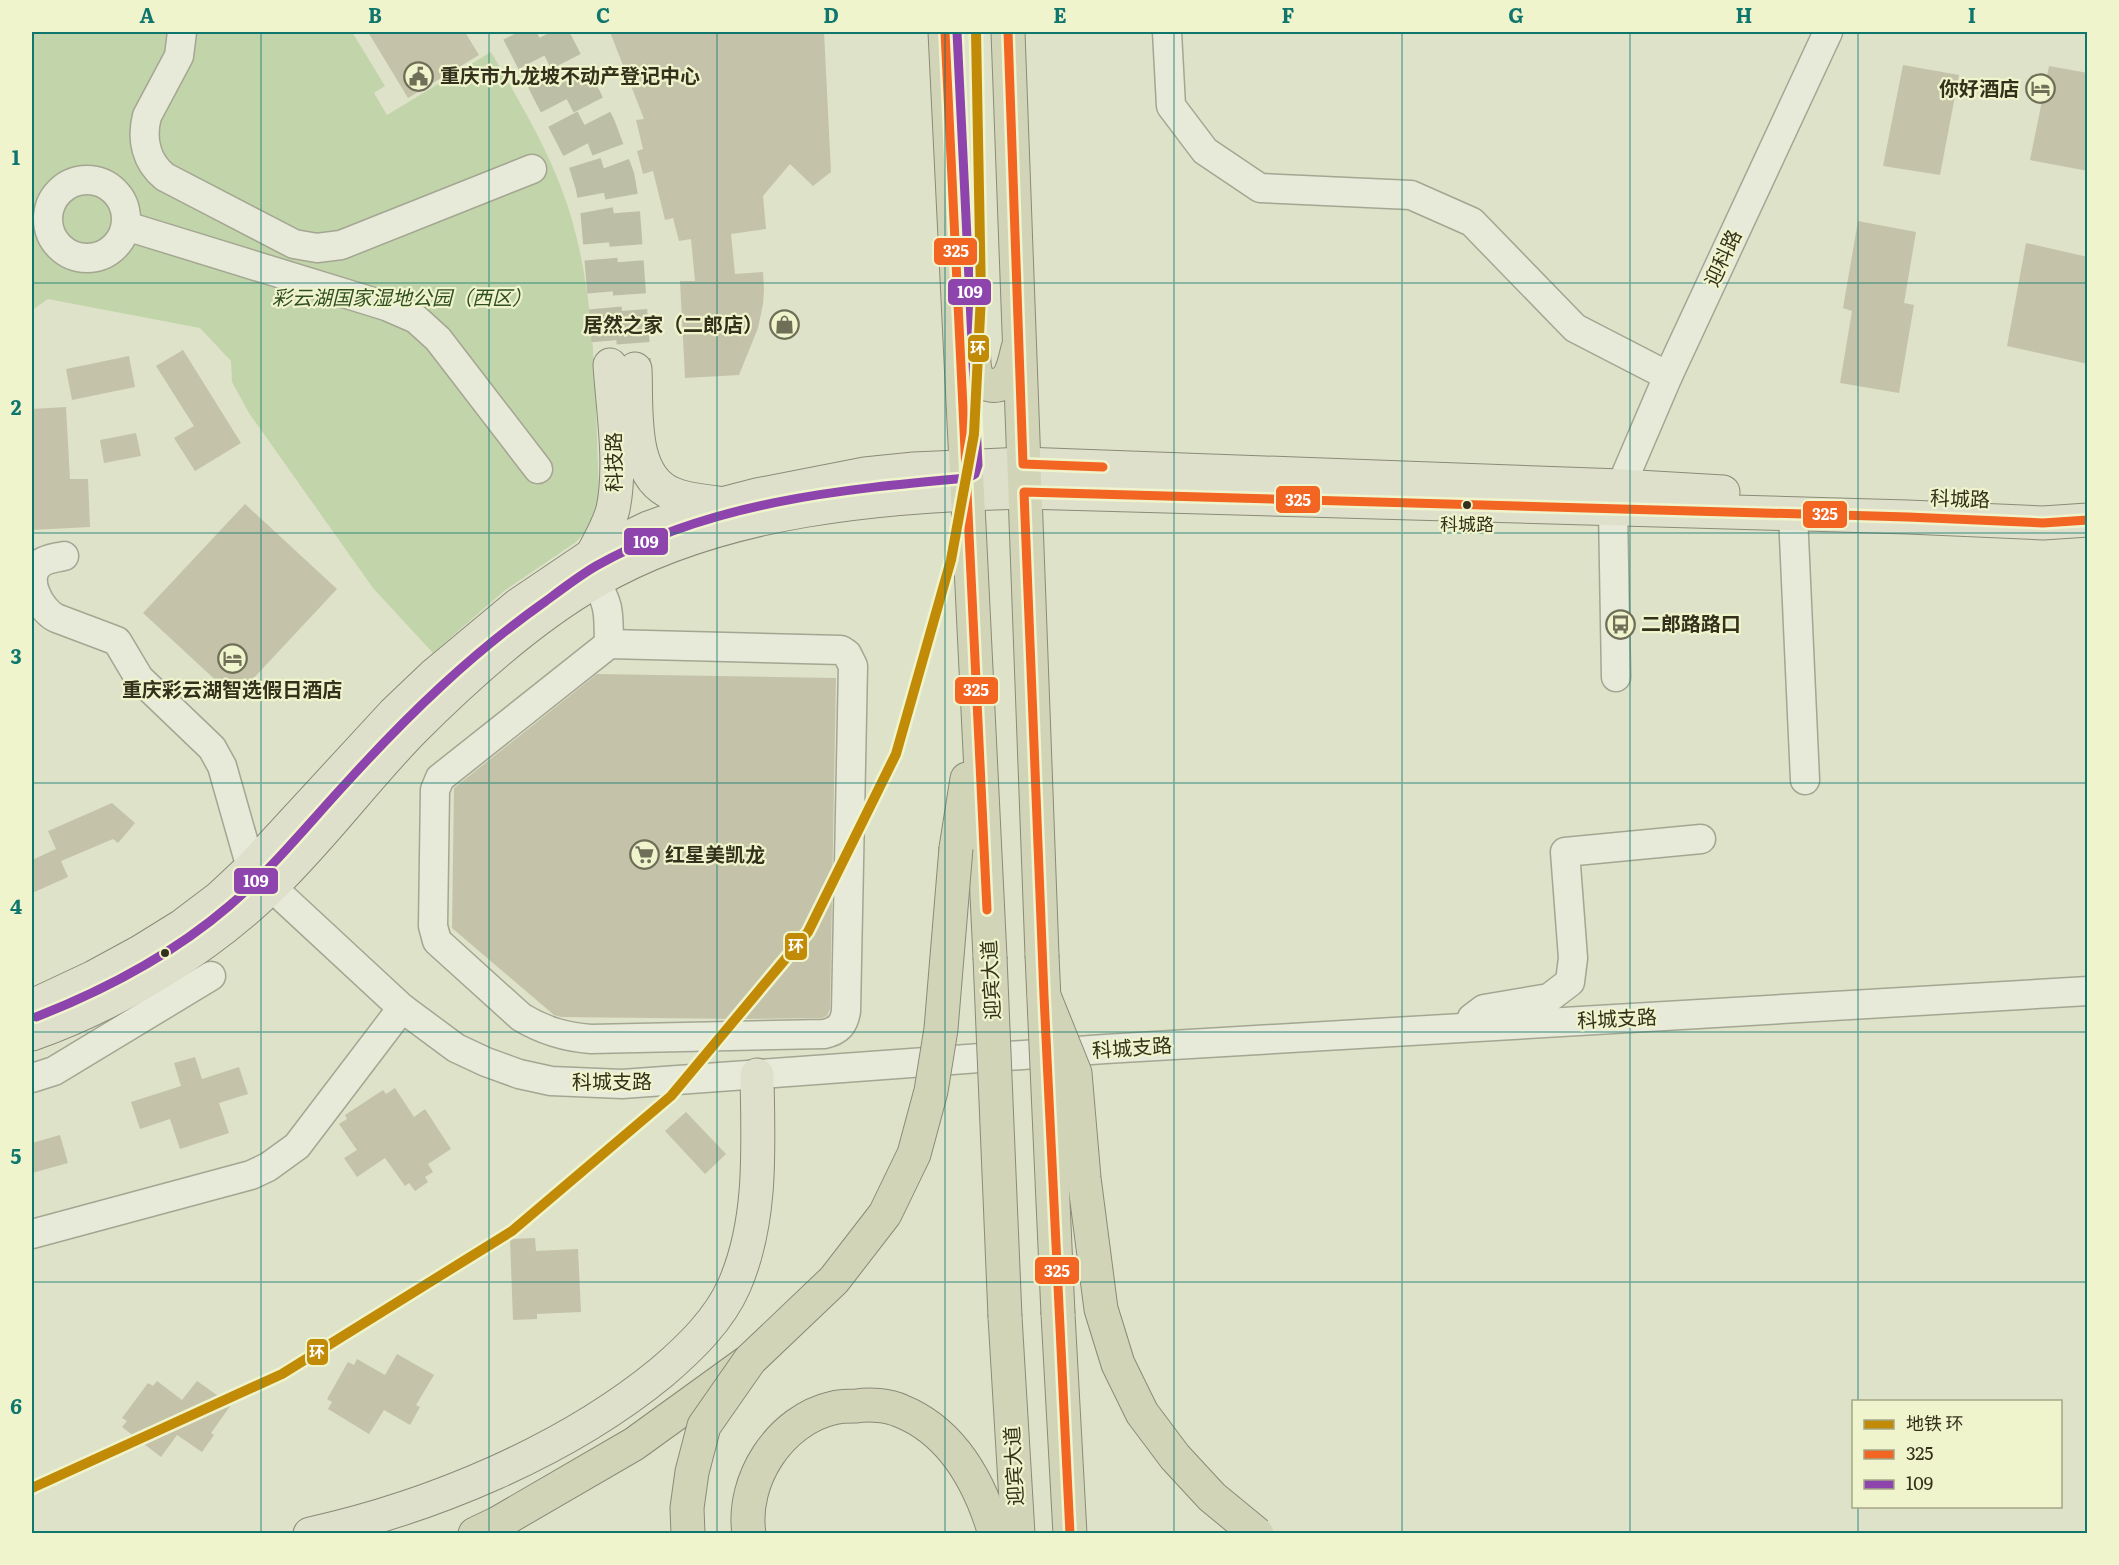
<svg xmlns="http://www.w3.org/2000/svg" width="2119" height="1565" font-family="Literata,'Noto Sans SC',serif">
  <style>
    .green { fill: #c2d4aa }
    .building { fill: #c4c3a9 }
    .lines { fill: none; stroke-linecap: round; stroke-linejoin: round }
    .major-tunnel { stroke: #bcbfa5; stroke-width: 33; stroke-dasharray: 33 16; stroke-linecap: butt }
    .minor-casing { stroke: #a4a692; stroke-width: 31 }
    .major-casing { stroke: #8a8b78; stroke-width: 35 }
    .highway-casing { stroke: #8a8b78; stroke-width: 35 }
    .minor { stroke: #e7e9d9; stroke-width: 28 }
    .major { stroke: #dee0cb; stroke-width: 33 }
    .highway { stroke: #d2d4b8; stroke-width: 33 }
    .highway-bridge-casing { stroke: #8a8b78; stroke-width: 35; stroke-linecap: butt }
    .highway-bridge { stroke: #d2d4b8; stroke-width: 33 }
    .bus-1-casing { stroke: #eff4cc; stroke-width: 14 }
    .bus-2-casing { stroke: #eff4cc; stroke-width: 14 }
    .bus-1 { stroke: #f26522; stroke-width: 9 }
    .bus-2 { stroke: #8e44ad; stroke-width: 9 }
    .metro-1-casing { stroke: #eff4cc; stroke-width: 15 }
    .metro-1 { stroke: #c28b07; stroke-width: 10 }
    .grid { fill: none; stroke: #0f766e; stroke-width: 1.5; stroke-opacity: 0.55 }
    .bus-dot { fill: #33311b; stroke: #eff4cc; stroke-width: 2 }
    .labels { text-anchor: middle; stroke-width: 4.5; stroke-linejoin: round; paint-order: stroke }
    .bus-label { font-size: 18px; fill: #33311b; stroke: #eff4cc }
    .poi-label { font-size: 20px; font-weight: bold; fill: #33311b; stroke: #eff4cc; text-anchor: start }
    .street-label { font-size: 20px; fill: #33311b; stroke: #eff4cc }
    .park-label { font-size: 20px; font-style: italic; fill: #314f22; stroke: #eff4cc }
    .line-badge { stroke: #eff4cc; stroke-width: 2 }
    .badge-label { font-size: 16px; text-anchor: middle; font-weight: bold; fill: #fff }
    .neatline { fill: none; stroke: #0f766e; stroke-width: 2 }
    .grid-label { font-size: 20px; text-anchor: middle; font-weight: bold; fill: #0f766e }
  </style>
  <rect width="100%" height="100%" fill="#dee2c8"/>
  <path class="green" d="M32 32H352L385 86 374 93 387 115 491 52C522 106 555 160 572 220 597 308 595 400 599 491V510L589 528 576 542 504 591 433 653 373 588 249 413 232 382 231 361 200 328 48 299 32 310Z"/>
  <g class="building">
    <polygon points="368,32 465,32 479,55 408,98"/>
    <polygon points="610,32 824,32 831,172 813,186 790,164 763,196 766,229 731,234 735,274 763,272 764,290 763,304 758,328 739,375 685,378 680,281 695,281 691,239 679,241 673,218 665,220 653,171 643,174 637,151 643,149 636,120 644,119"/>
    <polygon points="1903,65 1959,75 1940,175 1883,166"/>
    <polygon points="2049,66 2088,73 2088,171 2030,160"/>
    <polygon points="1858,221 1916,232 1904,303 1914,305 1899,393 1840,383 1852,311 1843,308"/>
    <polygon points="2026,243 2088,257 2088,364 2007,346"/>
    <polygon points="183,350 241,443 195,471 174,438 194,426 156,366"/>
    <polygon points="129,356 135,387 72,400 66,369"/>
    <polygon points="66,407 70,479 88,479 90,527 32,530 32,409"/>
    <polygon points="136,433 141,456 104,463 100,440"/>
    <polygon points="245,504 337,589 235,698 143,613"/>
    <polygon points="597,674 836,678 830,1009 827,1016 822,1018 738,1019 561,1017 554,1015 452,928 454,788"/>
    <polygon points="112,803 135,823 118,843 113,839 61,861 68,877 32,893 32,860 56,849 48,831"/>
    <polygon points="195,1057 202,1079 239,1067 248,1094 219,1103 229,1133 180,1149 170,1119 140,1129 131,1102 181,1086 174,1063"/>
    <polygon points="395,1088 414,1117 425,1109 451,1149 428,1164 433,1172 425,1177 428,1182 415,1191 409,1183 405,1186 385,1158 357,1177 344,1158 357,1150 339,1124 347,1119 345,1115 383,1090 386,1094"/>
    <polygon points="686,1112 726,1154 705,1174 665,1131"/>
    <polygon points="60,1135 68,1163 32,1173 32,1143"/>
    <polygon points="535,1238 536,1251 578,1249 581,1312 537,1314 537,1319 513,1320 510,1239"/>
    <polygon points="397,1354 434,1375 416,1405 420,1407 410,1425 384,1410 369,1434 328,1409 332,1402 327,1399 348,1362 354,1365 357,1359 385,1375"/>
    <polygon points="157,1381 182,1400 197,1381 231,1405 211,1433 214,1435 202,1452 177,1435 161,1457 122,1427 127,1421 122,1418 148,1383 153,1386"/>
  </g>
  <g class="lines">
    <g class="major-tunnel">
      <polyline points="518,32 584,160 592,186 597,213 610,365"/>
      <polyline points="551,32 599,126 618,177 623,205 635,369"/>
    </g>
    <defs>
      <g id="minor">
        <path d="M182 32 179 56 147 116C141 139 146 162 165 177L294 244 317 248 341 245 532 169"/>
        <polyline points="1167,32 1171,106 1205,151 1260,188 1411,195 1472,222 1575,328 1668,376"/>
        <circle cx="87" cy="219" r="39"/>
        <polyline points="126,226 386,306 416,319 438,339 538,469"/>
        <polyline points="1621,486 1668,376 1828,32"/>
        <polyline points="1613,510 1616,677"/>
        <polyline points="1793,515 1805,780"/>
        <path d="M64 556C56 558 48 558 41 563 22 577 40 610 56 618L117 641 139 678 212 748 222 766 251 868 402 1008 456 1048 486 1062 519 1074 551 1081 622 1084 1105 1049 2088 991"/>
        <path d="M595 581C611 607 608 615 609 644"/>
        <path d="M609 644 841 650 847 654 853 666 846 1011C844 1025 838 1031 824 1034L591 1039C565 1037 544 1031 521 1017L437 941 433 926 435 790 440 778Z"/>
        <polyline points="1472,1018 1484,1009 1549,998 1570,982 1573,958 1565,852 1701,839"/>
        <polyline points="32,1078 54,1071 211,976"/>
        <polyline points="32,1234 251,1175 268,1167 297,1146 402,1008"/>
      </g>
      <g id="major">
        <path d="M635 369C637 408 629 477 673 494 687 500 703 501 718 503"/>
        <path d="M592 555C600 540 609 525 613 509 622 465 613 410 610 365"/>
        <polyline points="32,1006 94,977 140,952 182,926 219,898 251,868 394,713 434,675 518,605 592,555 648,528 699,510 757,495 865,474 914,469 1023,464 1621,486 1723,492"/>
        <path d="M32 1034C117 1004 206 950 271 887 322 838 364 780 413 730 466 677 531 618 596 581 720 509 883 495 1024 492L1908 517 2043 523 2088 520"/>
        <path d="M310 1534C432 1507 566 1451 662 1372 690 1348 719 1320 734 1286 763 1220 758 1145 757 1075"/>
      </g>
      <g id="highway">
        <polyline points="945,32 990,957"/>
        <polyline points="1008,32 1042,955"/>
        <path d="M973 345C974 354 973 365 976 374 978 380 983 384 990 385 1011 389 1014 363 1018 348"/>
        <polyline points="956,848 967,779"/>
        <polyline points="1058,1314 1070,1534"/>
        <polyline points="1005,1317 1018,1534"/>
        <polyline points="475,1534 498,1523 634,1444 746,1363"/>
        <path d="M749 1534C741 1480 780 1420 833 1408 840 1406 848 1406 856 1406 870 1404 888 1405 901 1411 953 1432 980 1483 995 1534"/>
      </g>
    </defs>
    <use href="#minor" class="minor-casing"/>
    <use href="#major" class="major-casing"/>
    <use href="#highway" class="highway-casing"/>
    <use href="#minor" class="minor"/>
    <use href="#major" class="major"/>
    <use href="#highway" class="highway"/>
    <defs>
      <g id="highway-bridge">
        <polyline points="1042,955 1058,1314"/>
        <polyline points="990,957 1005,1317"/>
        <polyline points="1044,996 1075,1073 1084,1178 1101,1309 1118,1364 1142,1413 1175,1457 1212,1497 1257,1534"/>
        <polyline points="688,1534 687,1508 692,1472 704,1426 750,1360 834,1280 885,1214 914,1154 931,1091 941,1029 956,848"/>
      </g>
    </defs>
    <use href="#highway-bridge" class="highway-bridge-casing"/>
    <use href="#highway-bridge" class="highway-bridge"/>
    <defs>
      <g id="bus-1">
        <polyline points="945,32 987,910"/>
        <polyline points="1008,32 1023,464 1103,467"/>
        <polyline points="1070,1534 1044,996 1024,492 1908,517 2043,523 2088,520"/>
      </g>
      <path id="bus-2" d="M36 1017C105 990 173 954 229 906 272 869 309 823 348 781 409 714 472 653 546 601 562 589 579 576 596 566 709 502 842 489 968 478L975 474 978 465 957 32"/>
    </defs>
    <use href="#bus-1" class="bus-1-casing"/>
    <use href="#bus-2" class="bus-2-casing"/>
    <use href="#bus-1" class="bus-1"/>
    <use href="#bus-2" class="bus-2"/>
    <defs>
      <polyline id="metro-1" points="32,1488 282,1374 512,1231 671,1096 808,932 896,754 951,560 974,434 981,296 976,32"/>
    </defs>
    <use href="#metro-1" class="metro-1-casing"/>
    <use href="#metro-1" class="metro-1"/>
  </g>
  <path class="grid" d="M261 32V1534M489 32V1534M717 32V1534M945 32V1534M1174 32V1534M1402 32V1534M1630 32V1534M1858 32V1402M32 283H2088M32 533H2088M32 783H2088M32 1032H2088M32 1282H2088M1858 1506V1534"/>
  <defs>
    <symbol id="civic-ring" viewBox="-11 -11 22 22"><circle r="9.5" fill="#eff4cc" stroke="#6f6f58" stroke-width="1.5"/><path d="M-.6-6.5H3V-4.5H.6V-3L4-1V1h2V6H-6V1h2V-1L-.6-3ZM-1.2 2.5V6h2.4V2.5Z" fill="#6f6f58"/></symbol>
    <symbol id="hotel-ring" viewBox="-11 -11 22 22"><circle r="9.5" fill="#eff4cc" stroke="#6f6f58" stroke-width="1.5"/><path d="M-6-4.5h1.5V1H6V5H4.5V3h-9V5H-6ZM-4 0a1.8 1.8 0 1 1 3.6 0ZM.5 0V-2.5h3Q6-2.5 6 0Z" fill="#6f6f58"/></symbol>
    <symbol id="shop-ring" viewBox="-11 -11 22 22"><circle r="9.5" fill="#eff4cc" stroke="#6f6f58" stroke-width="1.5"/><path d="M-5-2.5h2.3a2.7 3.5 0 0 1 5.4 0H5L5.5 6h-11ZM-1.5-2.5h3a1.5 2.3 0 0 0-3 0Z" fill="#6f6f58"/></symbol>
    <symbol id="bus-ring" viewBox="-11 -11 22 22"><circle r="9.5" fill="#eff4cc" stroke="#6f6f58" stroke-width="1.5"/><path d="M-5-6H5V4H4V6H2V4H-2V6H-4V4H-5ZM-3.5-4V0h7V-4ZM-3.5 1.2v1.5H-2V1.2ZM2 1.2v1.5H3.5V1.2Z" fill="#6f6f58"/></symbol>
    <symbol id="supermarket-ring" viewBox="-11 -11 22 22"><circle r="9.5" fill="#eff4cc" stroke="#6f6f58" stroke-width="1.5"/><path d="M-6-5.5h2.5l.6 2H6L4.5 2H-2.5L-4.4-4H-6ZM-1.5 3.2a1.3 1.3 0 1 0 .1 0ZM3 3.2a1.3 1.3 0 1 0 .1 0Z" fill="#6f6f58"/></symbol>
  </defs>
  <g fill-rule="evenodd">
    <use href="#civic-ring" x="402" y="60" width="33" height="33"/>
    <use href="#hotel-ring" x="2024" y="72" width="33" height="33"/>
    <use href="#shop-ring" x="768" y="308" width="33" height="33"/>
    <use href="#bus-ring" x="1604" y="608" width="33" height="33"/>
    <use href="#hotel-ring" x="216" y="642" width="33" height="33"/>
    <use href="#supermarket-ring" x="628" y="838" width="33" height="33"/>
  </g>
  <g class="bus-dot">
    <circle cx="1467" cy="505" r="5"/>
    <circle cx="165" cy="953" r="5"/>
  </g>
  <g class="labels">
    <g class="bus-label">
      <text x="1467" y="531">科城路</text>
    </g>
    <g class="poi-label">
      <text x="440" y="83">重庆市九龙坡不动产登记中心</text>
      <text x="2019" y="96" text-anchor="end">你好酒店</text>
      <text x="763" y="332" text-anchor="end">居然之家（二郎店）</text>
      <text x="1641" y="631">二郎路路口</text>
      <text x="232" y="697" text-anchor="middle">重庆彩云湖智选假日酒店</text>
      <text x="665" y="862">红星美凯龙</text>
    </g>
    <g class="street-label">
      <text transform="translate(1723 258) rotate(-65)" y="7">迎科路</text>
      <text transform="translate(614 462) rotate(-90)" y="7">科技路</text>
      <text transform="translate(1960 499) rotate(2)" y="7">科城路</text>
      <text transform="translate(991 980) rotate(-93)" y="7">迎宾大道</text>
      <text transform="translate(1617 1019) rotate(-3)" y="7">科城支路</text>
      <text transform="translate(1132 1048) rotate(-4)" y="7">科城支路</text>
      <text x="612" y="1089">科城支路</text>
      <text transform="translate(1014 1466) rotate(-93)" y="7">迎宾大道</text>
    </g>
    <g class="park-label">
      <text x="402" y="305">彩云湖国家湿地公园（西区）</text>
    </g>
  </g>
  <g class="line-badge">
    <rect x="933" y="237" width="45" height="29" rx="6" fill="#f26522"/>
    <rect x="947" y="278" width="45" height="28" rx="6" fill="#8e44ad"/>
    <rect x="967" y="334" width="23" height="29" rx="6" fill="#c28b07"/>
    <rect x="1275" y="485" width="46" height="29" rx="6" fill="#f26522"/>
    <rect x="1802" y="500" width="46" height="29" rx="6" fill="#f26522"/>
    <rect x="623" y="527" width="46" height="29" rx="6" fill="#8e44ad"/>
    <rect x="954" y="676" width="45" height="29" rx="6" fill="#f26522"/>
    <rect x="233" y="867" width="46" height="28" rx="6" fill="#8e44ad"/>
    <rect x="784" y="932" width="24" height="29" rx="6" fill="#c28b07"/>
    <rect x="1034" y="1256" width="46" height="29" rx="6" fill="#f26522"/>
    <rect x="306" y="1338" width="23" height="28" rx="6" fill="#c28b07"/>
  </g>
  <g class="badge-label">
    <text x="956" y="257">325</text>
    <text x="970" y="298">109</text>
    <text x="978" y="354">环</text>
    <text x="1298" y="506">325</text>
    <text x="1825" y="520">325</text>
    <text x="646" y="548">109</text>
    <text x="976" y="696">325</text>
    <text x="256" y="887">109</text>
    <text x="796" y="952">环</text>
    <text x="1057" y="1277">325</text>
    <text x="317" y="1358">环</text>
  </g>
  <rect width="2119" height="1565" fill="none" stroke="#eff4cc" stroke-width="66"/>
  <rect x="1852" y="1400" width="210" height="108" fill="#eff4cc" stroke="#a4a685" stroke-width="1.5"/>
  <rect x="1864" y="1420" width="30" height="9" fill="#c28b07" stroke="#a4a685" stroke-width="1.5"/>
  <text x="1906" y="1430" font-size="18" fill="#33311b">地铁 环</text>
  <rect x="1864" y="1450" width="30" height="9" fill="#f26522" stroke="#a4a685" stroke-width="1.5"/>
  <text x="1906" y="1460" font-size="18" fill="#33311b">325</text>
  <rect x="1864" y="1480" width="30" height="9" fill="#8e44ad" stroke="#a4a685" stroke-width="1.5"/>
  <text x="1906" y="1490" font-size="18" fill="#33311b">109</text>
  <rect x="33" y="33" width="2053" height="1499" class="neatline"/>
  <g class="grid-label">
    <text x="147" y="23">A</text>
    <text x="375" y="23">B</text>
    <text x="603" y="23">C</text>
    <text x="831" y="23">D</text>
    <text x="1060" y="23">E</text>
    <text x="1288" y="23">F</text>
    <text x="1516" y="23">G</text>
    <text x="1744" y="23">H</text>
    <text x="1972" y="23">I</text>
    <text x="16" y="165">1</text>
    <text x="16" y="415">2</text>
    <text x="16" y="664">3</text>
    <text x="16" y="914">4</text>
    <text x="16" y="1164">5</text>
    <text x="16" y="1414">6</text>
  </g>
</svg>
